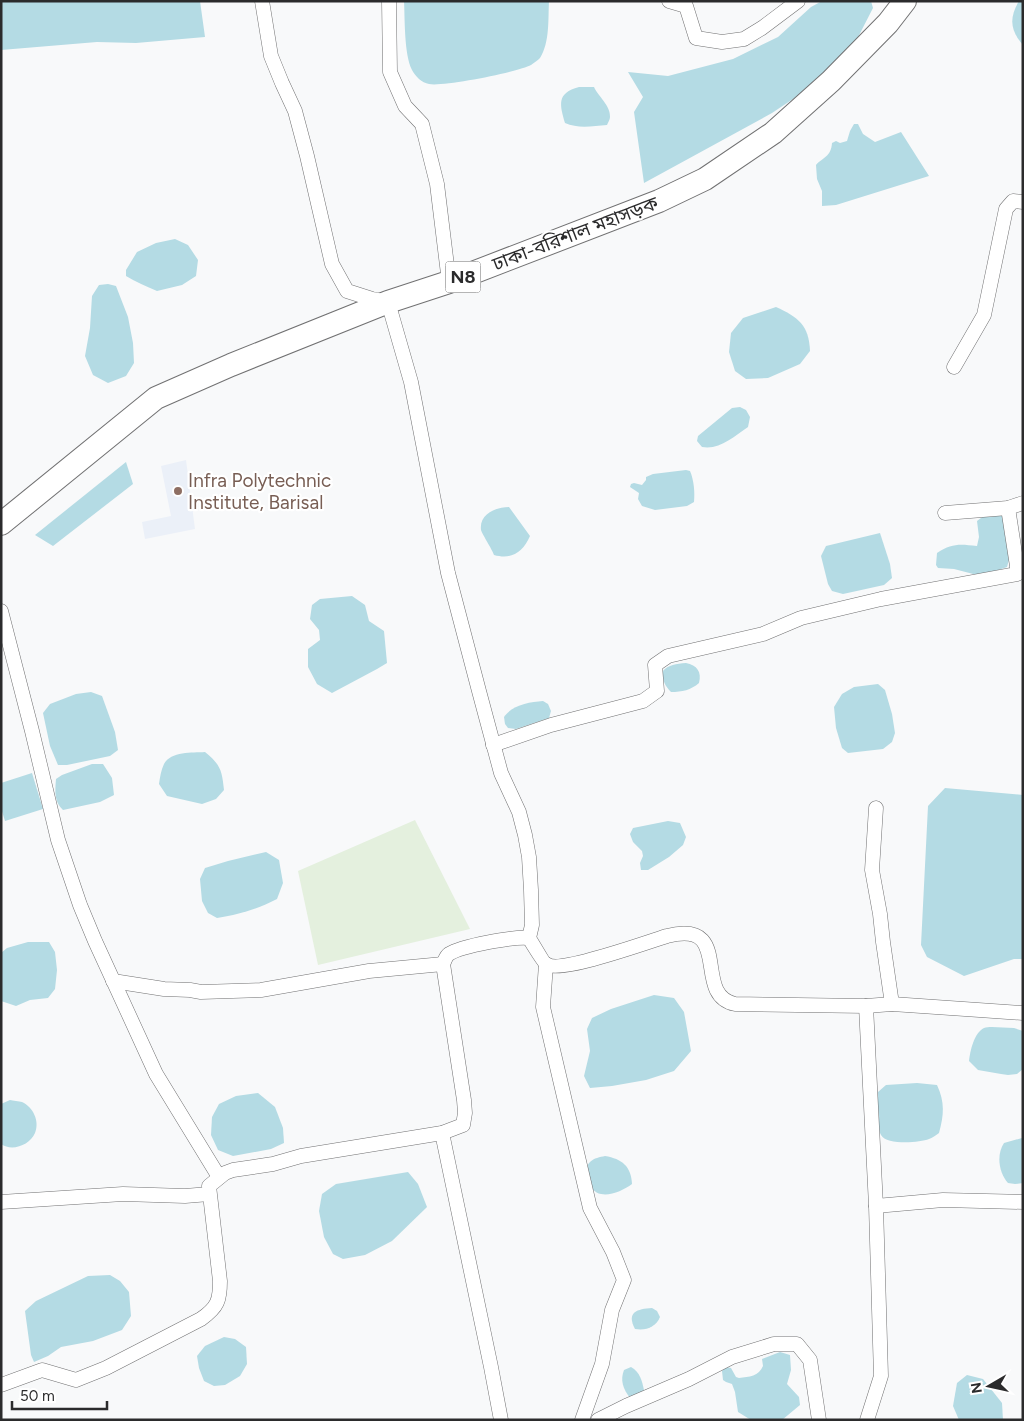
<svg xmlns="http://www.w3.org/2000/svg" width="1024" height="1421" font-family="Figtree,'Noto Sans Bengali',sans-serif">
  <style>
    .built { fill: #ebf0f8 }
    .green { fill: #e4f0de }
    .water { fill: #b4dbe4 }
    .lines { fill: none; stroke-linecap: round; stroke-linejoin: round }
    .minor-casing { stroke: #717172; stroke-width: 15 }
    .trunk-casing { stroke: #717172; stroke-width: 24 }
    .minor { stroke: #fff; stroke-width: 14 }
    .trunk { stroke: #fff; stroke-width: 22 }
    .education-dot { fill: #8d6e63; stroke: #fff; stroke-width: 2 }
    .labels { text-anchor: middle; stroke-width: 4.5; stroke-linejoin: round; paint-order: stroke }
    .shield { fill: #fff; stroke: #6b6b6b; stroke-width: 1 }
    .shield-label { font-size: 18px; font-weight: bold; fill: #2b2b2c }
    .street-label { font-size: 19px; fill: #2b2b2c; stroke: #fff }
    .education-label { font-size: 19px; fill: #785e54; stroke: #fff; text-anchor: start }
  </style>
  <rect width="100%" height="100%" fill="#f8f9fa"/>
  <polygon class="built" points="186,460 195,529 145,539 142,522 171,516 161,466"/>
  <polygon class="green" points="415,820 470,929 318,965 298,871"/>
  <g class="water">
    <polygon points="1,1 200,1 205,37 136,43 97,42 1,50"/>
    <path d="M404 1H549C548 19 550 42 540 58 538 60 534 63 531 65 518 72 443 87 429 84 422 83 415 76 412 70 404 54 405 19 404 1Z"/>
    <polygon points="822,1 871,1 873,8 853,47 805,91 772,113 644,183 634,112 643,97 628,72 668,76 733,59 778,37 811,7"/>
    <path d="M1019 1H1023V45C1010 30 1009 18 1019 1Z"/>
    <path d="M579 87H594C598 96 611 106 610 117 610 120 608 122 607 125 593 126 578 129 565 123 560 105 556 93 579 87Z"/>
    <path d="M854 124H858L863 134 875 142 901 132 929 176 836 205 822 206V191L817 179 816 165C823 157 831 157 832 143L836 141 840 143 847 141 850 131Z"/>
    <path d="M175 239 188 245 198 260 196 276 182 285 157 291C146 286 136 282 126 276V270L137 252 156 243Z"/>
    <polygon points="108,284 116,286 128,317 133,343 134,363 126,376 108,383 93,375 85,356 90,328 92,296 99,285"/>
    <path d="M776 307C798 317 809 325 810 351L800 364 768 378 746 379 735 371 729 352 731 333 743 318Z"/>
    <path d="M740 407 746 410 750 417 748 427C733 437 720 450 702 447L697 441 698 436 732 408Z"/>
    <polygon points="126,462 133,484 53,546 35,535"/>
    <path d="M686 470 690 471C694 480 695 493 694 502L687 506 655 510 642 506 638 499 639 493 630 487 631 484 634 483 642 485 646 480V477L653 474Z"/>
    <path d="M509 507 530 536C523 552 512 560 494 555 492 549 482 534 481 530 479 514 496 507 509 507Z"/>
    <path d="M999 514 1003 516 1010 556 1007 567 981 576 954 569 938 568 936 565 937 553C952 543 960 544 977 546L979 537 977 521 985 515Z"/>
    <polygon points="880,533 890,564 892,578 884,585 843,594 832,591 828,584 821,556 826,546"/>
    <polygon points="352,596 365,605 369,621 384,631 387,663 377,669 332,693 317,684 308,667 308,649 320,640 319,630 310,619 312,605 320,599"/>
    <path d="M686 663C697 665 702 672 699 683 691 690 682 692 671 692 665 686 663 681 662 672 669 664 676 664 686 663Z"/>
    <polygon points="878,684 885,690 892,714 895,733 892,742 883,749 848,753 842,748 836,728 834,707 842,694 854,687"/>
    <polygon points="91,692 102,696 115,732 118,750 110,756 67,765 58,765 50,746 43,713 50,704 76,694"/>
    <path d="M543 701 548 704 551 711 549 718 516 729 508 728 505 724 504 717C512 705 529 702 543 701Z"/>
    <path d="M205 752C221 765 222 771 224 790L216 799 202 804 167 796 159 784C160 777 161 770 164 764 171 751 192 753 205 752Z"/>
    <path d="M92 764H103L112 778 114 795 100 802 63 810C54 802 55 791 56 779L62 775Z"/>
    <polygon points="32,773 43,809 5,821 1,808 1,783"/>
    <polygon points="945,788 1023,795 1023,959 1014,959 964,976 927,957 921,945 928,806"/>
    <polygon points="668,821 680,823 686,837 683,845 669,857 648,870 641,870 640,863 643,856 642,851 633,842 630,834 633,828"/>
    <path d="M266 852 279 860 283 883 277 899C255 910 241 914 217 918L208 913 202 901 200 879 205 868 228 861Z"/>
    <polygon points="28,942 49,942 55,952 57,970 55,989 48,998 30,1000 16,1006 1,1001 1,953 7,948"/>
    <polygon points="654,995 674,998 684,1012 691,1051 674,1071 646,1080 612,1086 590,1088 584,1076 590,1051 587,1029 592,1018 611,1009"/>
    <path d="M992 1027 1014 1028 1023 1031V1069L1017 1074 1008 1075 1001 1074 978 1070 969 1061C970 1051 974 1033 984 1028 986 1027 989 1027 992 1027Z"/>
    <path d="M917 1083 937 1085C945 1102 944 1115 939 1133 936 1135 932 1138 929 1139 919 1143 886 1145 881 1135 876 1125 877 1102 878 1092L886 1085Z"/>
    <polygon points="258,1093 275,1107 283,1128 284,1143 271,1149 233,1156 218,1150 211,1135 212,1117 219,1104 236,1096"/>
    <path d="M10 1100C13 1101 19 1101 22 1102 33 1107 40 1121 35 1133 30 1145 12 1152 1 1144V1104Z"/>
    <path d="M1022 1138 1023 1183 1015 1184 1008 1183C999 1173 996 1155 1004 1143Z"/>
    <path d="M605 1156C622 1159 631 1166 632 1184 624 1190 611 1196 601 1194 589 1192 581 1171 590 1162 594 1158 600 1157 605 1156Z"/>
    <polygon points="408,1172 418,1184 427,1207 392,1241 365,1255 343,1259 333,1254 324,1237 319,1211 322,1194 336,1184"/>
    <polygon points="110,1275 120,1281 129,1292 131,1316 122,1330 93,1341 61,1347 48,1356 34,1362 31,1355 25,1311 36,1301 88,1276"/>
    <path d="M652 1308 657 1311 660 1317C656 1327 646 1331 635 1329 626 1312 637 1309 652 1308Z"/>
    <polygon points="224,1337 235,1339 246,1347 247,1364 240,1376 225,1385 214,1386 204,1381 199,1368 197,1356 205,1346"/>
    <path d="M780 1352 790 1355 791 1370 787 1384 799 1397 800 1405 782 1420H751L738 1412 735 1392 732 1384 726 1382 723 1380 722 1371 726 1367 731 1368 736 1377 739 1378C749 1377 759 1376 763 1366L762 1359Z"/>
    <path d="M631 1367C640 1372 642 1381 644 1390L640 1396 630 1398C623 1389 620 1380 624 1370Z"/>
    <polygon points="967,1375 983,1379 1002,1403 1003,1420 959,1420 953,1406 957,1383"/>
  </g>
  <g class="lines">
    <defs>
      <g id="minor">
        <path d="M262 1 271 56 282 83 295 111 307 156 332 264 347 291 372 299 388 302 411 382 448 573 479 691 501 773 519 812 525 835 529 857 531 890 532 925 529 938C532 943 544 963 546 964 559 974 648 942 667 936 735 919 691 995 735 1004L866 1006 892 1004 1023 1013"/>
        <polyline points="389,1 390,72 405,106 422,124 437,184 449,282"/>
        <polyline points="669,1 686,6 696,38 722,42 744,39 762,28 798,1"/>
        <polyline points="954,367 984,315 1006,209 1013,201 1023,202"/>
        <polyline points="945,513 1008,508 1023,503"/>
        <polyline points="1,611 32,731 58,840 80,905 95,941 156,1074 219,1177"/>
        <polyline points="493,745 551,725 643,701 657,691 655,665 668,656 763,634 801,618 881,599 1017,574 1017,566 1008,508"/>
        <polyline points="876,808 872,870 880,914 883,942 892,1004"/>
        <polyline points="546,964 543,1007 590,1208 613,1252 624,1280 612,1310 602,1364 582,1420"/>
        <polyline points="113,981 164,989 190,990 201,992 261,990 369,971 443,964"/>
        <polyline points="866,1006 876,1206 881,1376 867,1420"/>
        <polyline points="442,1133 491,1367 501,1420"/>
        <polyline points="1,1202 123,1194 185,1196 209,1194"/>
        <polyline points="876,1206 943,1200 1023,1202"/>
        <path d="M1 1385 42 1370 76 1380 106 1368 201 1319C218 1307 220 1300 220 1281L209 1186 225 1173 233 1170 273 1164 301 1156 442 1133 463 1125 465 1113 464 1100 443 964C445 960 446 956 449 954 461 946 515 936 529 938"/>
        <polyline points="598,1420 626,1406 689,1379 732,1357 774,1344 797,1344 810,1360 819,1420"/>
      </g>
      <polyline id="trunk" points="1,524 156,398 231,365 388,302 449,282 659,201 705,179 773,133 831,81 888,23 905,1"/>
    </defs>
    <use href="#minor" class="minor-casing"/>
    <use href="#trunk" class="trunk-casing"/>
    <use href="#minor" class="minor"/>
    <use href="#trunk" class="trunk"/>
  </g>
  <circle class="education-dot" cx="178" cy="491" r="5"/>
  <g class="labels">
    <rect class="shield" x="445.5" y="261.5" width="35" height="31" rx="4"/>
    <g class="shield-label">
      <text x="463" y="283">N8</text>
    </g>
    <g class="street-label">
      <text transform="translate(575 233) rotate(-21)" y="7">ঢাকা-বরিশাল মহাসড়ক</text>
    </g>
    <g class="education-label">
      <text x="188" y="487">Infra Polytechnic<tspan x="188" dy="22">Institute, Barisal</tspan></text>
    </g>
  </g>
  <rect width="1024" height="1421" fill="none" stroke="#2b2b2c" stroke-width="5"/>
  <g transform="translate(989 1386) rotate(261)" stroke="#ffffff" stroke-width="4" paint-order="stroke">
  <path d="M0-4L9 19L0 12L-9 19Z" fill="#2b2b2c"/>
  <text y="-8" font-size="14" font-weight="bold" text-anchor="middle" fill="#2b2b2c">N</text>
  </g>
  <path d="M12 1401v8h95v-8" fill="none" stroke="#2b2b2c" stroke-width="2.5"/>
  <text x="20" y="1401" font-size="15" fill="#2b2b2c" stroke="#ffffff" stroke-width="4" paint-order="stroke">50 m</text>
</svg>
